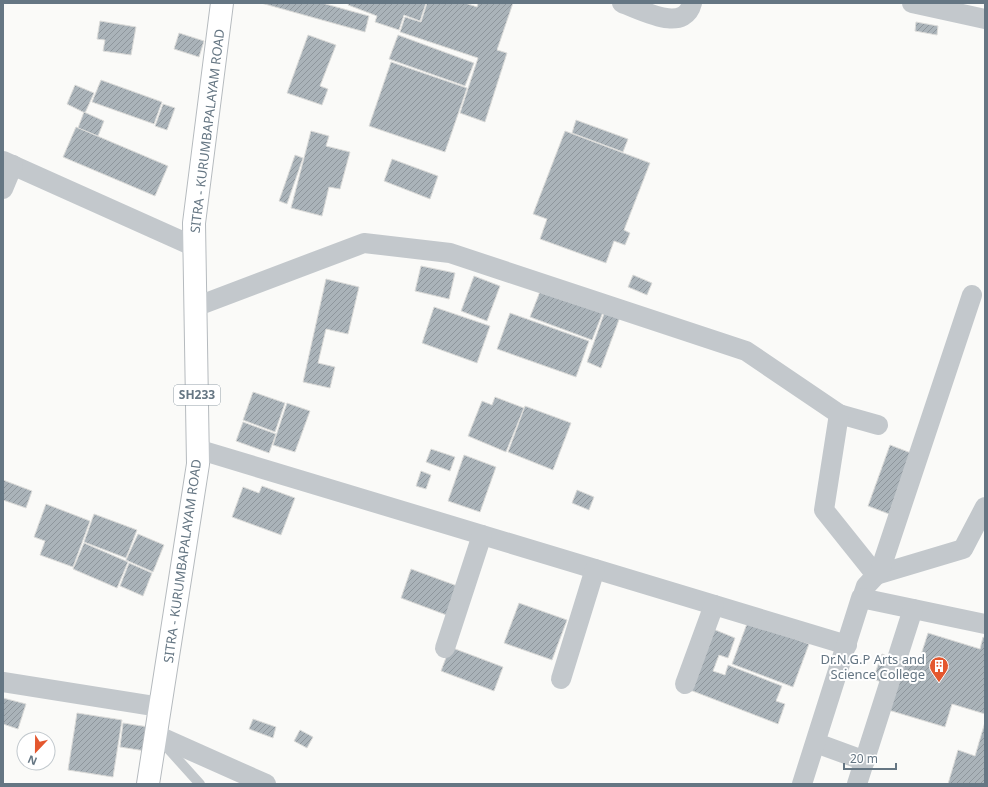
<svg xmlns="http://www.w3.org/2000/svg" width="988" height="787" font-family="'Noto Sans',sans-serif">
  <style>
    .building { fill: url(#building-hatch); stroke: #dcdcda }
    .lines { fill: none; stroke-linecap: round; stroke-linejoin: round }
    .primary-casing { stroke: #b5babe; stroke-width: 24 }
    .lane { stroke: #c3c8cc; stroke-width: 10 }
    .street { stroke: #c3c8cc; stroke-width: 20 }
    .primary { stroke: #fff; stroke-width: 22 }
    .labels { text-anchor: middle; stroke-width: 4; stroke-linejoin: round; paint-order: stroke }
    .shield { fill: #fff; stroke: #939fa8; stroke-width: 1 }
    .shield-label { font-size: 12px; font-weight: bold; fill: #657683 }
    .street-label { font-size: 13px; fill: #657683; stroke: #fff }
    .poi-label { font-size: 13px; fill: #657683; stroke: #fff; text-anchor: end }
  </style>
  <defs>
    <pattern id="building-hatch" width="6" height="6" patternUnits="userSpaceOnUse"><rect width="6" height="6" fill="#aab3b9"/><path d="M-1 1l2-2M0 6l6-6M5 7l2-2" fill="none" stroke="#8e969c"/></pattern>
  </defs>
  <rect width="100%" height="100%" fill="#fafaf8"/>
  <g class="building">
    <polygon points="261,3 322,3 369,16 365,32"/>
    <polygon points="349,3 426,3 420,21 404,15 399,30 375,22 377,16 348,5"/>
    <polygon points="427,3 465,3 477,7 478,3 513,3 497,50 507,53 485,122 460,113 478,58 400,32 405,17 421,22"/>
    <polygon points="100,21 136,27 131,55 103,51 105,40 97,39"/>
    <polygon points="916,22 938,26 937,35 915,31"/>
    <polygon points="179,33 204,41 199,57 174,49"/>
    <polygon points="308,35 336,45 320,86 328,89 322,105 287,93"/>
    <polygon points="398,35 474,63 465,86 389,59"/>
    <polygon points="391,62 467,88 445,152 369,126"/>
    <polygon points="101,80 162,102 154,124 92,102"/>
    <polygon points="75,85 94,93 85,113 67,104"/>
    <polygon points="163,104 175,108 167,130 155,126"/>
    <polygon points="84,112 104,121 98,136 78,128"/>
    <polygon points="576,120 628,139 623,152 572,133"/>
    <polygon points="76,127 168,166 155,196 63,157"/>
    <polygon points="311,131 329,136 326,146 350,152 340,189 329,187 322,216 291,208"/>
    <polygon points="565,131 650,163 624,230 630,233 625,245 614,241 606,263 540,239 547,219 533,214"/>
    <polygon points="295,155 303,158 287,204 279,201"/>
    <polygon points="392,159 438,176 430,199 384,181"/>
    <polygon points="421,266 455,273 449,299 415,291"/>
    <polygon points="633,275 652,283 647,295 628,287"/>
    <polygon points="474,276 500,286 487,321 461,311"/>
    <polygon points="326,279 359,287 348,334 326,329 318,363 335,367 330,388 303,382"/>
    <polygon points="541,289 603,312 592,340 530,317"/>
    <polygon points="434,307 490,326 477,363 422,343"/>
    <polygon points="605,311 620,317 601,368 587,362"/>
    <polygon points="510,313 589,341 576,377 497,349"/>
    <polygon points="253,392 285,403 275,432 243,420"/>
    <polygon points="495,397 524,408 506,452 468,436 482,401 492,405"/>
    <polygon points="287,403 310,411 295,452 273,445"/>
    <polygon points="525,406 571,423 553,470 508,452"/>
    <polygon points="243,422 276,434 269,453 236,441"/>
    <polygon points="890,445 911,453 889,514 868,506"/>
    <polygon points="431,449 455,457 450,471 426,462"/>
    <polygon points="464,455 496,467 480,512 448,501"/>
    <polygon points="421,471 431,475 426,489 416,486"/>
    <polygon points="3,480 32,491 26,508 3,500"/>
    <polygon points="262,486 295,498 281,535 232,517 243,487 259,493"/>
    <polygon points="577,490 594,497 589,510 572,503"/>
    <polygon points="46,504 90,521 73,567 40,555 45,541 34,537"/>
    <polygon points="94,514 137,530 126,558 84,542"/>
    <polygon points="138,534 164,545 153,572 126,560"/>
    <polygon points="84,543 128,562 117,588 73,569"/>
    <polygon points="129,563 152,573 143,596 120,586"/>
    <polygon points="411,569 460,587 449,616 401,598"/>
    <polygon points="519,603 567,620 552,660 504,643"/>
    <polygon points="748,621 809,644 793,687 732,664"/>
    <polygon points="713,629 735,638 728,658 719,655 713,671 725,675 728,665 782,686 776,701 785,704 778,724 690,690"/>
    <polygon points="928,633 980,649 983,637 985,638 985,714 952,704 945,727 885,709 901,656 919,661"/>
    <polygon points="450,647 503,667 494,691 441,671"/>
    <polygon points="882,654 896,660 887,684 873,679"/>
    <polygon points="3,698 26,704 18,729 3,724"/>
    <polygon points="77,713 122,720 113,777 68,770"/>
    <polygon points="253,719 276,727 273,738 249,729"/>
    <polygon points="985,722 985,784 948,784 958,750 975,756"/>
    <polygon points="123,723 155,728 152,752 120,747"/>
    <polygon points="300,730 313,737 307,748 294,741"/>
  </g>
  <g class="lines">
    <defs>
      <polyline id="primary" points="148,784 198,464 194,223 222,3"/>
    </defs>
    <use href="#primary" class="primary-casing"/>
    <polyline class="lane" points="163,743 200,784"/>
    <g class="street">
      <path d="M622 3C642 10 684 34 692 3"/>
      <polyline points="912,3 985,19"/>
      <polyline points="3,161 195,247"/>
      <polyline points="3,189 13,165"/>
      <polyline points="195,307 364,243 450,253 746,351 839,414 878,425"/>
      <polyline points="839,414 824,510 876,575 963,549 985,507"/>
      <polyline points="197,449 847,645"/>
      <polyline points="862,598 866,586 880,571 972,295"/>
      <polyline points="445,648 482,535"/>
      <polyline points="561,679 595,569"/>
      <polyline points="3,682 160,707"/>
      <polyline points="685,684 714,605"/>
      <polyline points="156,735 266,784"/>
      <polyline points="816,743 865,761"/>
      <polyline points="802,784 861,598 985,624"/>
      <polyline points="857,784 913,609"/>
    </g>
    <use href="#primary" class="primary"/>
  </g>
  <defs>
    <symbol id="building-pin" viewBox="-11 -11 22 30"><path d="M0 17L-7.5 6A9.5 9.5 0 1 1 7.5 6Z" fill="#e4572e" stroke="#fff"/><path d="M-4-6H4V6H1V3H-1V6H-4ZM-2.5-4.3h1.7v1.8h-1.7ZM.8-4.3h1.7v1.8H.8ZM-2.5-1h1.7V.8h-1.7ZM.8-1h1.7V.8H.8Z" fill="#fff"/></symbol>
  </defs>
  <g fill-rule="evenodd">
    <use href="#building-pin" x="928" y="655" width="22" height="30"/>
  </g>
  <g class="labels">
    <rect class="shield" x="174" y="385" width="46" height="20" rx="3"/>
    <g class="shield-label">
      <text x="197" y="399">SH233</text>
    </g>
    <g class="street-label">
      <text transform="translate(207 131) rotate(-83)" y="5">SITRA - KURUMBAPALAYAM ROAD</text>
      <text transform="translate(182 561) rotate(-82)" y="5">SITRA - KURUMBAPALAYAM ROAD</text>
    </g>
    <g class="poi-label">
      <text x="925" y="664">Dr.N.G.P Arts and<tspan x="925" dy="15">Science College</tspan></text>
    </g>
  </g>
  <rect width="988" height="787" fill="none" stroke="#657683" stroke-width="8"/>
  <g transform="translate(36 751) rotate(202)"><circle r="19" fill="#ffffff" stroke="#c1c8cd"/>
  <path d="M0-3L7 15L0 10L-7 15Z" fill="#e4572e"/>
  <text y="-6" font-size="11" font-weight="bold" text-anchor="middle" fill="#657683">N</text>
  </g>
  <path d="M844 763v6h52v-6" fill="none" stroke="#657683" stroke-width="2"/>
  <text x="850" y="763" font-size="12" fill="#657683" stroke="#ffffff" stroke-width="3" paint-order="stroke">20 m</text>
</svg>
